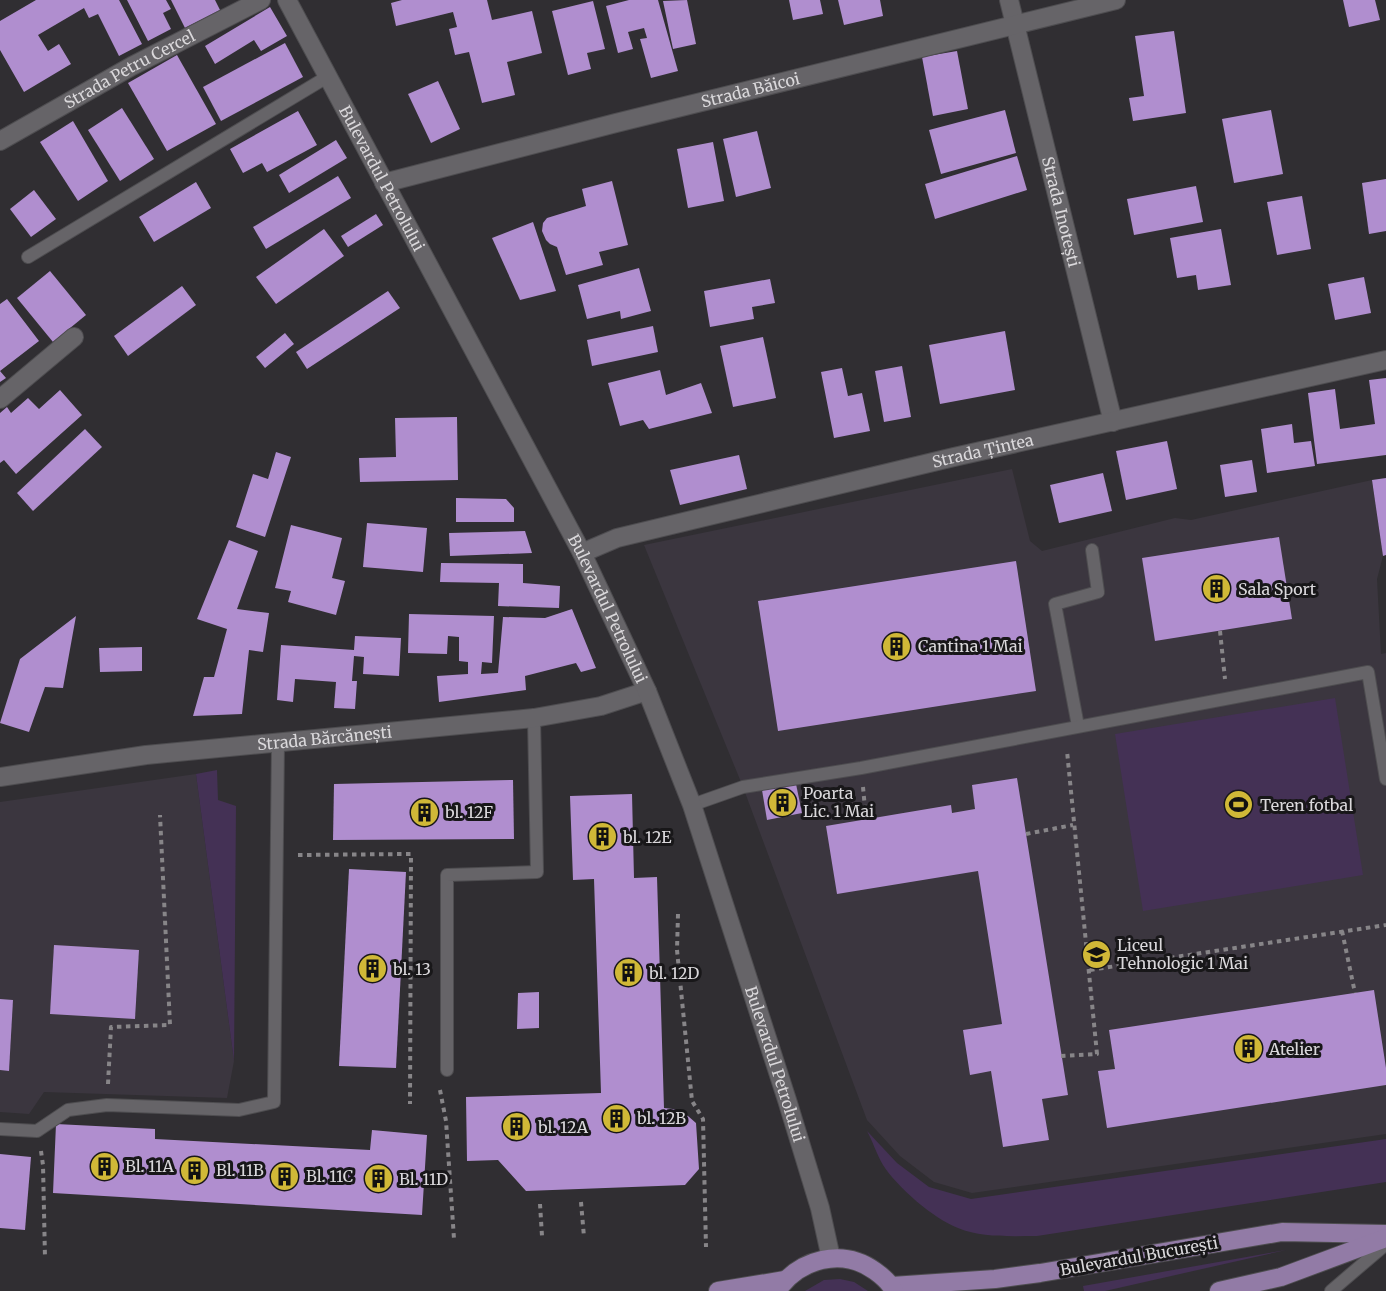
<svg xmlns="http://www.w3.org/2000/svg" width="1386" height="1291" font-family="Merriweather,serif">
  <style>
    .built { fill: #3b363f }
    .green { fill: #443155 }
    .building { fill: #b08ecf }
    .lines { fill: none; stroke-linecap: round; stroke-linejoin: round }
    .lane-casing { stroke: #4e4d50; stroke-width: 14 }
    .street-casing { stroke: #4e4d50; stroke-width: 20 }
    .secondary-casing { stroke: #4e4d50; stroke-width: 20 }
    .primary-casing { stroke: #4e4d50; stroke-width: 20 }
    .path { stroke: #878588; stroke-width: 4; stroke-dasharray: 4.5 4.5; stroke-linecap: butt }
    .lane { stroke: #666468; stroke-width: 12 }
    .street { stroke: #666468; stroke-width: 18 }
    .secondary { stroke: #666468; stroke-width: 18 }
    .primary { stroke: #927ba6; stroke-width: 18 }
    .labels { text-anchor: middle; stroke-width: 6; stroke-linejoin: round; paint-order: stroke }
    .street-label { font-size: 16px; fill: #dad8db; stroke: #181719 }
    .poi-label { font-size: 16px; fill: #dad8db; stroke: #181719; text-anchor: start }
  </style>
  <rect width="100%" height="100%" fill="#302e32"/>
  <g class="built">
    <polygon points="1012,469 1030,541 1042,551 1175,518 1191,520 1372,480 1383,556 1377,579 1381,654 1386,653 1386,1134 972,1193 934,1182 900,1156 867,1120 743,787 644,545"/>
    <polygon points="196,774 234,1061 227,1098 44,1092 29,1114 0,1112 0,802"/>
  </g>
  <g class="green">
    <polygon points="1335,698 1363,875 1143,911 1115,734"/>
    <polygon points="217,770 218,800 236,806 234,1061 196,774"/>
    <path d="M867 1131 897 1163 929 1187 971 1199 1386 1139V1182L1037 1236C1011 1236 982 1238 958 1228 934 1219 897 1187 883 1165 877 1155 873 1142 867 1131Z"/>
    <polygon points="1286,1250 1105,1291 1084,1291 1083,1286"/>
    <polygon points="840,1279 854,1282 868,1291 805,1291 824,1280"/>
  </g>
  <g class="building">
    <polygon points="36,0 119,0 142,44 119,56 98,14 89,18 84,8 38,35 48,51 59,44 71,64 24,92 0,50 0,21"/>
    <polygon points="127,0 166,0 171,9 163,13 171,29 148,41"/>
    <polygon points="171,0 215,0 220,10 185,28"/>
    <polygon points="402,0 487,0 492,20 532,11 542,53 507,62 515,95 482,103 469,52 455,55 449,29 457,27 453,12 396,26 391,3"/>
    <polygon points="629,0 658,0 678,71 651,78 640,39 647,38 644,28 628,32 633,49 618,53 606,6"/>
    <polygon points="687,0 696,44 673,49 663,1"/>
    <polygon points="789,0 820,0 823,14 793,20"/>
    <polygon points="838,0 880,0 883,16 844,25"/>
    <polygon points="1343,0 1375,0 1380,20 1349,27"/>
    <polygon points="593,1 605,49 587,53 591,69 568,75 552,11"/>
    <polygon points="270,7 287,36 261,51 254,40 215,64 205,46"/>
    <polygon points="1174,31 1186,113 1133,121 1129,98 1144,96 1135,36"/>
    <polygon points="285,43 303,77 221,121 203,87"/>
    <polygon points="957,51 968,109 933,116 922,57"/>
    <polygon points="177,55 216,124 167,151 128,83"/>
    <polygon points="438,81 460,129 431,143 408,94"/>
    <polygon points="122,108 154,159 120,181 88,130"/>
    <polygon points="1005,110 1016,153 941,174 929,130"/>
    <polygon points="1271,110 1283,174 1234,183 1222,119"/>
    <polygon points="298,111 317,145 267,172 262,163 243,173 230,149"/>
    <polygon points="73,121 108,181 78,201 40,142"/>
    <polygon points="757,131 771,188 736,197 723,139"/>
    <polygon points="336,140 347,158 289,193 279,175"/>
    <polygon points="713,142 724,201 688,208 677,149"/>
    <polygon points="1017,156 1027,190 935,219 925,184"/>
    <polygon points="338,176 351,198 266,249 253,227"/>
    <polygon points="1386,179 1386,231 1369,234 1362,183"/>
    <polygon points="612,181 628,245 599,252 603,265 566,275 557,247 550,244 546,240 542,231 543,223 547,218 586,206 582,189"/>
    <polygon points="196,182 211,208 154,242 139,217"/>
    <polygon points="1196,186 1203,222 1134,235 1127,199"/>
    <polygon points="34,190 56,219 31,237 10,209"/>
    <polygon points="1302,196 1311,249 1277,255 1267,202"/>
    <polygon points="376,214 383,225 348,247 341,236"/>
    <polygon points="533,222 556,291 520,300 492,238"/>
    <polygon points="324,229 344,256 276,304 256,277"/>
    <polygon points="1221,229 1231,285 1198,290 1196,275 1177,278 1170,238"/>
    <polygon points="639,268 651,311 621,319 620,311 587,319 578,285"/>
    <polygon points="50,271 86,315 53,342 17,298"/>
    <polygon points="1364,277 1371,313 1335,320 1328,284"/>
    <polygon points="770,279 775,303 752,307 754,319 710,327 704,291"/>
    <polygon points="182,286 196,305 128,356 114,336"/>
    <polygon points="388,291 400,308 307,369 296,352"/>
    <polygon points="7,299 39,341 0,371 6,378 0,382 0,304"/>
    <polygon points="653,326 658,352 592,366 587,340"/>
    <polygon points="1005,331 1015,390 940,404 929,345"/>
    <polygon points="285,333 294,344 265,368 256,357"/>
    <polygon points="763,337 776,398 733,407 720,346"/>
    <polygon points="902,366 911,417 884,422 875,371"/>
    <polygon points="842,368 848,396 862,393 870,431 834,438 821,372"/>
    <polygon points="660,370 666,395 701,383 712,413 649,429 643,420 620,426 608,383"/>
    <polygon points="1386,378 1386,455 1317,464 1308,393 1335,389 1340,429 1375,424 1369,380"/>
    <polygon points="60,390 82,415 16,474 4,460 0,463 0,413 7,407 11,413 28,398 39,409"/>
    <polygon points="457,417 458,480 360,482 359,458 396,457 395,418"/>
    <polygon points="1292,424 1294,443 1311,441 1315,466 1267,473 1261,429"/>
    <polygon points="85,429 102,447 33,511 17,493"/>
    <polygon points="1167,441 1177,489 1126,500 1116,451"/>
    <polygon points="276,452 291,457 265,537 236,527 253,474 268,479"/>
    <polygon points="739,455 747,489 680,505 670,470"/>
    <polygon points="1252,460 1257,492 1225,497 1220,465"/>
    <polygon points="1103,473 1112,511 1059,523 1050,485"/>
    <polygon points="1386,478 1386,555 1383,556 1372,480"/>
    <polygon points="456,498 506,499 514,508 514,522 456,522"/>
    <polygon points="367,523 427,528 423,572 363,567"/>
    <polygon points="291,525 342,538 332,578 345,581 336,615 288,602 291,591 275,588"/>
    <polygon points="525,531 532,553 450,556 449,533"/>
    <polygon points="1279,537 1292,619 1155,641 1142,558"/>
    <polygon points="229,540 258,551 237,609 269,613 263,652 249,650 242,714 193,716 204,677 214,677 227,629 197,619"/>
    <polygon points="1016,561 1036,691 778,731 758,601"/>
    <polygon points="441,563 523,564 523,583 560,586 559,608 498,606 499,583 440,582"/>
    <polygon points="572,609 596,668 581,672 576,663 525,676 526,690 439,702 437,676 468,674 468,662 459,661 459,637 448,636 447,654 408,653 409,614 494,616 492,663 482,662 481,674 498,673 503,617 545,618"/>
    <polygon points="76,616 63,688 45,687 29,732 0,723 20,659"/>
    <polygon points="355,636 401,638 399,676 363,674 364,657 354,656 352,681 357,681 355,709 334,708 336,682 295,679 293,702 277,700 281,645 354,650"/>
    <polygon points="142,647 142,671 100,672 99,648"/>
    <polygon points="1017,778 1068,1095 1042,1099 1049,1140 1003,1147 991,1071 970,1075 963,1030 1002,1024 978,871 837,894 826,826 951,805 952,813 975,809 972,785"/>
    <polygon points="513,780 514,839 333,840 334,784"/>
    <polygon points="796,784 802,813 767,820 762,790"/>
    <polygon points="632,794 634,878 657,877 664,1108 681,1110 696,1123 699,1169 685,1185 526,1191 498,1160 467,1161 466,1097 601,1093 594,879 573,880 570,796"/>
    <polygon points="349,869 406,872 396,1068 339,1066"/>
    <polygon points="54,945 139,950 135,1019 50,1014"/>
    <polygon points="1374,990 1386,1068 1386,1085 1107,1128 1098,1071 1115,1069 1109,1030"/>
    <polygon points="539,992 539,1028 517,1029 518,993"/>
    <polygon points="0,999 13,1000 9,1071 0,1070"/>
    <polygon points="56,1124 155,1129 155,1139 370,1150 372,1130 427,1135 422,1215 53,1193"/>
    <polygon points="0,1154 31,1157 25,1230 0,1228"/>
  </g>
  <g class="lines">
    <defs>
      <g id="lane">
        <polyline points="28,257 327,77"/>
        <polyline points="1078,726 1055,604 1098,592 1092,550"/>
        <polyline points="692,805 743,787 861,768 1368,672 1386,779"/>
        <polyline points="447,1070 447,875 537,872 534,718"/>
        <polyline points="0,1129 37,1131 68,1110 107,1105 239,1110 274,1102 278,742"/>
        <polyline points="1331,1291 1386,1244"/>
      </g>
      <g id="street">
        <path id="s1" d="M1009 0 1113 422"/>
        <path id="s2" d="M0 141 132 66 261 0"/>
        <path id="s3" d="M384 183 616 123 1116 0"/>
        <polyline points="0,399 74,337"/>
        <path id="s4" d="M582 553 617 538 954 457 1386 360"/>
        <path id="s5" d="M0 777 146 755 534 718 601 706 647 691"/>
      </g>
      <g id="secondary">
        <path id="s6" d="M287 0 582 553 647 691 692 805 787 1100 820 1208 831 1258"/>
      </g>
      <g id="primary">
        <polyline points="892,1286 995,1279 1040,1273 1282,1232 1386,1234"/>
        <polyline points="718,1291 785,1280"/>
        <path d="M777 1291C799 1259 842 1247 875 1271 882 1276 890 1283 894 1291"/>
        <polyline points="1219,1291 1281,1277 1386,1238"/>
      </g>
    </defs>
    <use href="#lane" class="lane-casing"/>
    <use href="#street" class="street-casing"/>
    <use href="#secondary" class="secondary-casing"/>
    <use href="#primary" class="primary-casing"/>
    <g class="path">
      <polyline points="1220,631 1225,679"/>
      <polyline points="863,787 866,819"/>
      <polyline points="1026,834 1073,825"/>
      <polyline points="298,855 411,854 410,1104"/>
      <polyline points="678,914 677,950 692,1101 703,1119 706,1247"/>
      <polyline points="1342,931 1355,993"/>
      <polyline points="1090,970 1386,925"/>
      <polyline points="1061,1056 1097,1054 1067,751"/>
      <polyline points="108,1084 111,1027 170,1025 160,815"/>
      <polyline points="440,1090 446,1121 454,1239"/>
      <polyline points="41,1151 43,1165 45,1258"/>
      <polyline points="581,1202 584,1237"/>
      <polyline points="540,1204 542,1236"/>
    </g>
    <use href="#lane" class="lane"/>
    <use href="#street" class="street"/>
    <use href="#secondary" class="secondary"/>
    <use href="#primary" class="primary"/>
  </g>
  <defs>
    <symbol id="building-disc" viewBox="-11 -11 22 22"><circle r="9.5" fill="#d0b837" stroke="#181719"/><path d="M-4-6H4V6H1V3H-1V6H-4ZM-2.5-4.3h1.7v1.8h-1.7ZM.8-4.3h1.7v1.8H.8ZM-2.5-1h1.7V.8h-1.7ZM.8-1h1.7V.8H.8Z" fill="#111"/></symbol>
    <symbol id="stadium-disc" viewBox="-11 -11 22 22"><circle r="9.5" fill="#d0b837" stroke="#181719"/><path d="M0-5a6.5 5 0 1 0 0 10a6.5 5 0 1 0 0-10ZM-3.5-1.8h7v3.6h-7Z" fill="#111"/></symbol>
    <symbol id="school-disc" viewBox="-11 -11 22 22"><circle r="9.5" fill="#d0b837" stroke="#181719"/><path d="M0-5L7-2L0 1L-7-2ZM-4 1L0 2.5L4 1V4Q0 6-4 4Z" fill="#111"/></symbol>
  </defs>
  <g fill-rule="evenodd">
    <use href="#building-disc" x="1200" y="572" width="33" height="33"/>
    <use href="#building-disc" x="880" y="630" width="33" height="33"/>
    <use href="#building-disc" x="766" y="786" width="33" height="33"/>
    <use href="#stadium-disc" x="1222" y="788" width="33" height="33"/>
    <use href="#building-disc" x="408" y="796" width="33" height="33"/>
    <use href="#building-disc" x="586" y="820" width="33" height="33"/>
    <use href="#school-disc" x="1080" y="938" width="33" height="33"/>
    <use href="#building-disc" x="356" y="952" width="33" height="33"/>
    <use href="#building-disc" x="612" y="956" width="33" height="33"/>
    <use href="#building-disc" x="1232" y="1032" width="33" height="33"/>
    <use href="#building-disc" x="600" y="1102" width="33" height="33"/>
    <use href="#building-disc" x="500" y="1110" width="33" height="33"/>
    <use href="#building-disc" x="88" y="1150" width="33" height="33"/>
    <use href="#building-disc" x="178" y="1154" width="33" height="33"/>
    <use href="#building-disc" x="268" y="1160" width="33" height="33"/>
    <use href="#building-disc" x="362" y="1162" width="33" height="33"/>
  </g>
  <g class="labels">
    <g class="street-label">
      <text dy="6" stroke="none"><textPath href="#s2" startOffset="148">Strada Petru Cercel</textPath></text>
      <text dy="6" stroke="none"><textPath href="#s3" startOffset="378">Strada Băicoi</textPath></text>
      <text dy="6" stroke="none"><textPath href="#s6" startOffset="202">Bulevardul Petrolului</textPath></text>
      <text dy="6" stroke="none"><textPath href="#s1" startOffset="218">Strada Inotești</textPath></text>
      <text dy="6" stroke="none"><textPath href="#s4" startOffset="414">Strada Țintea</textPath></text>
      <text dy="6" stroke="none"><textPath href="#s6" startOffset="688">Bulevardul Petrolului</textPath></text>
      <text dy="6" stroke="none"><textPath href="#s5" startOffset="327">Strada Bărcănești</textPath></text>
      <text dy="6" stroke="none"><textPath href="#s6" startOffset="1174">Bulevardul Petrolului</textPath></text>
      <text transform="translate(1139 1256) rotate(-10)" y="6">Bulevardul București</text>
    </g>
    <g class="poi-label">
      <text x="1238" y="595">Sala Sport</text>
      <text x="918" y="652">Cantina 1 Mai</text>
      <text x="803" y="799">Poarta<tspan x="803" dy="18">Lic. 1 Mai</tspan></text>
      <text x="1260" y="811">Teren fotbal</text>
      <text x="445" y="818">bl. 12F</text>
      <text x="623" y="843">bl. 12E</text>
      <text x="1117" y="951">Liceul<tspan x="1117" dy="18">Tehnologic 1 Mai</tspan></text>
      <text x="393" y="975">bl. 13</text>
      <text x="649" y="979">bl. 12D</text>
      <text x="1269" y="1055">Atelier</text>
      <text x="637" y="1124">bl. 12B</text>
      <text x="538" y="1133">bl. 12A</text>
      <text x="125" y="1172">Bl. 11A</text>
      <text x="216" y="1176">Bl. 11B</text>
      <text x="306" y="1182">Bl. 11C</text>
      <text x="399" y="1185">Bl. 11D</text>
    </g>
  </g>
</svg>
